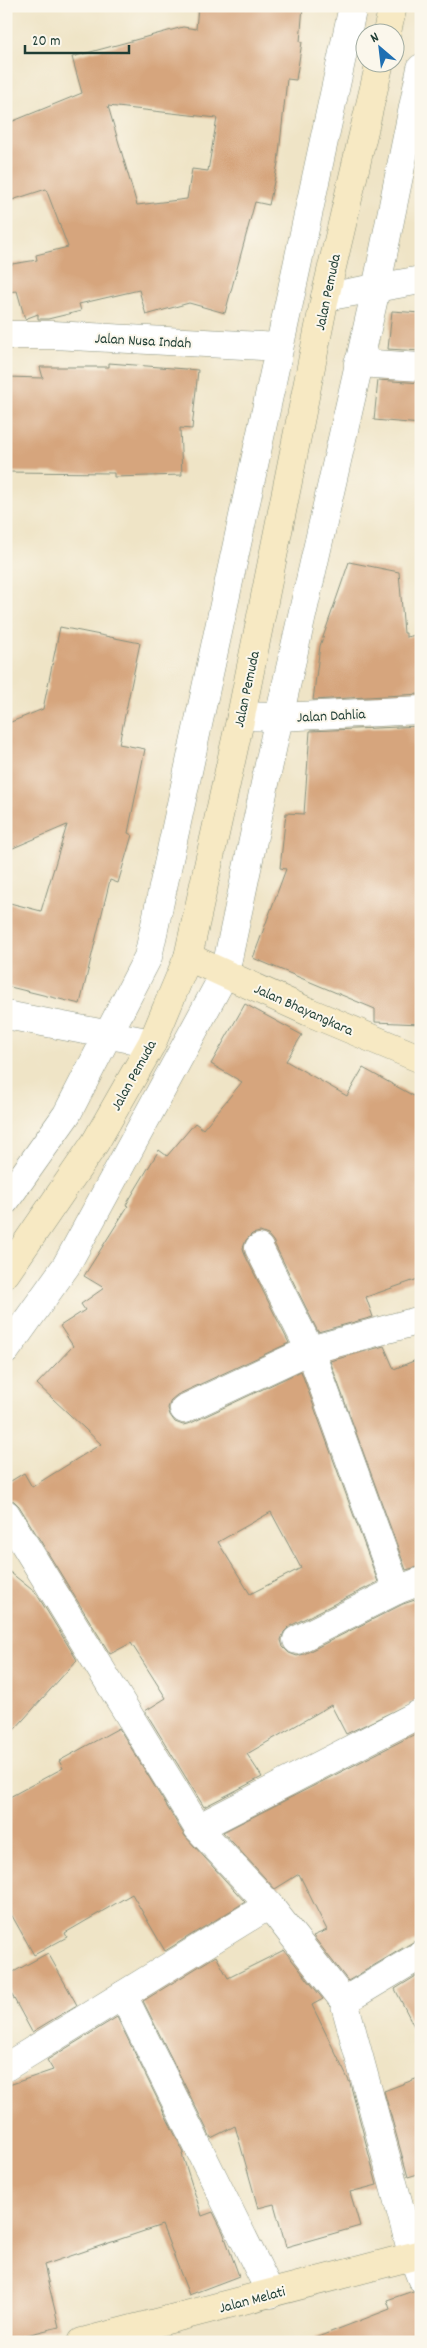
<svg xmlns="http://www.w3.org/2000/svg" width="427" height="2348" font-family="Dekko,sans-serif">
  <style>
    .building { fill: #d6a57d; fill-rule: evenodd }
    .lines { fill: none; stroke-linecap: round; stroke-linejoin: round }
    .street-casing { stroke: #87907d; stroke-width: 29 }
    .secondary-casing { stroke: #87907d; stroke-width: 29 }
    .street { stroke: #fff; stroke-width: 28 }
    .secondary { stroke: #f7e9c3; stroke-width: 28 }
    .labels { text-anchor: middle; stroke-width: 4; stroke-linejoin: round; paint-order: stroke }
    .street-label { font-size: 15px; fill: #1f3d34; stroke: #fbf7ec }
  </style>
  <rect width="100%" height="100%" fill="#fbf7ec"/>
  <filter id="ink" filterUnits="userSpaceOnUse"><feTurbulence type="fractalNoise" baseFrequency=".02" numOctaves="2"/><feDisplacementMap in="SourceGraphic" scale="10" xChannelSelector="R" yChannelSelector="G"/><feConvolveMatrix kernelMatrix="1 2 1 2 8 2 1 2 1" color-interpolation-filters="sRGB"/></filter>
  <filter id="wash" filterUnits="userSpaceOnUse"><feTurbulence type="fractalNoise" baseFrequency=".0096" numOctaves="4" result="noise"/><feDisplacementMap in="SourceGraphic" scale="20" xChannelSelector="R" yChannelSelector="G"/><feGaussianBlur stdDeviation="1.12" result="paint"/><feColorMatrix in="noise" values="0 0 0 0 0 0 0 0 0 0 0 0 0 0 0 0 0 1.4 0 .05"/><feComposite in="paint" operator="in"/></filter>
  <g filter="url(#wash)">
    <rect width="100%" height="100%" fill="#efe4c6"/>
    <g id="blocks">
      <g class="building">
        <path d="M198 6H303L300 42H302L296 80 287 79 278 163 269 205 255 202 225 313 189 303 146 315 139 290 79 304 81 311 48 319H38V314L25 319 17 291 6 292V265L37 260 36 255 68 247 46 189 6 202V124L82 93 72 57 183 27 196 29ZM108 106 217 118 208 171 192 169 187 199 137 205Z"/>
        <polygon points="392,311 421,313 421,351 388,349"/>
        <polygon points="109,363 198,370 192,429 180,428 182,475 114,477 114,473 6,472 6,377 43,378 40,367 109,367"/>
        <polygon points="378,380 421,383 421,424 374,420"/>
        <polygon points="349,562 399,572 404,633 406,633 406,637 421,634 421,694 313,700 320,646"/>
        <polygon points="60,627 140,643 119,744 145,749 128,833 132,835 118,883 110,880 80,1004 6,986 6,902 41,911 67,825 6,851 6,724 43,709"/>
        <polygon points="421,726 421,1024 375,1022 375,1009 253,958 286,869 280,868 286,813 304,814 310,731"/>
        <path d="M245 1004 302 1035 286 1061 347 1096 363 1068 421 1100V1278L366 1297 373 1317 318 1332 273 1241 268 1235 260 1232 252 1234 246 1240 243 1248 245 1255 289 1343 177 1395 171 1400 168 1408 170 1415 175 1422 183 1425 191 1423 301 1371 378 1582 290 1626 284 1632 281 1640 283 1647 289 1653 297 1656 304 1654 403 1604 421 1598V1698L346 1734 331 1705 247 1754 262 1777 204 1807 145 1711 166 1698 131 1643 110 1654 19 1506 14 1501 6 1498V1484L24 1473 32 1487 101 1444 37 1384 73 1346 60 1326 85 1310 81 1304 104 1288 84 1276 128 1206 126 1205 159 1150 167 1156 195 1123 203 1129 242 1082 211 1064ZM271 1512 301 1568 250 1594 218 1542Z"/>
        <polygon points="384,1346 394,1369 421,1358 421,1566 406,1570 330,1361"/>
        <polygon points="6,1569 36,1593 77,1660 6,1739"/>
        <polygon points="119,1728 185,1836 245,1902 165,1951 132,1894 65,1933 67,1937 34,1955 6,1905 6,1799 63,1768 59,1761"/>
        <polygon points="421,1731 421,1939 413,1942 348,1981 313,1936 327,1930 299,1874 275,1889 223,1832"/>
        <polygon points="284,1950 323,1999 312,2005 350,2083 377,2185 350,2192 360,2226 286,2247 274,2204 258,2208 235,2126 211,2138 143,2001 216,1956 228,1978"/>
        <polygon points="48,1953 77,2005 32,2032 6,1984 6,1976"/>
        <polygon points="421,1973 421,2040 395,1989"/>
        <polygon points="117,2017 184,2153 182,2154 202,2216 213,2212 223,2232 239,2276 189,2295 162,2225 44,2265 59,2327 6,2340 6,2086 53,2070 47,2060"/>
        <polygon points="421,2077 421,2173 408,2177 384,2091"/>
        <polygon points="413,2291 421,2293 421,2342 310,2342 310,2340 390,2309 387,2300"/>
      </g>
    </g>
  </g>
  <g filter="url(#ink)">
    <use href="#blocks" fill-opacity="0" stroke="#87907d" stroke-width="1"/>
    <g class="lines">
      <defs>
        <g id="street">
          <polyline points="325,297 421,280"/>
          <polyline points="6,335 53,335 279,347"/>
          <polyline points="358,363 421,367"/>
          <polyline points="241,716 279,717 421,710"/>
          <polyline points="6,1015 152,1043"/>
          <polyline points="6,1200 67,1114 148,957 353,6"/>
          <polyline points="259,1248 310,1350 397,1590"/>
          <polyline points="6,1350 66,1266 225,973 279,717 376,289 421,68"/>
          <polyline points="184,1409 310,1350 421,1320"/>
          <polyline points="6,1514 198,1828 269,1905 6,2067"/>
          <polyline points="297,1640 397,1590 421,1581"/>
          <polyline points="198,1828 421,1713"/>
          <polyline points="269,1905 344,2001 413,2257 421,2278"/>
          <polyline points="123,1995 271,2294"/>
          <polyline points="344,2001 421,1955"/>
        </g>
        <g id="secondary">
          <polyline points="387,32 393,6"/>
          <polyline points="188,957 309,1012 421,1059"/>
          <polyline points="6,1273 95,1143 152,1043 188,957 241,716 325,297 380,62"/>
          <polyline points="82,2342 421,2254"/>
        </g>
      </defs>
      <use href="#street" class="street-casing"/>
      <use href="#secondary" class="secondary-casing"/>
      <use href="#street" class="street"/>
      <use href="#secondary" class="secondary"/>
    </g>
  </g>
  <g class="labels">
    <g class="street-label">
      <text transform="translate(327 292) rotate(-78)" y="5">Jalan Pemuda</text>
      <text transform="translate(143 340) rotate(3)" y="5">Jalan Nusa Indah</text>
      <text transform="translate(246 689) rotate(-78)" y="5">Jalan Pemuda</text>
      <text transform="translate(331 715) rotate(-3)" y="5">Jalan Dahlia</text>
      <text transform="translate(304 1009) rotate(24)" y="5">Jalan Bhayangkara</text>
      <text transform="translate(133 1075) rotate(-61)" y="5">Jalan Pemuda</text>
      <text transform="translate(252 2299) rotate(-15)" y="5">Jalan Melati</text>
    </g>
  </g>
  <rect width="427" height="2348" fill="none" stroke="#fbf7ec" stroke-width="25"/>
  <g transform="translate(380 48) rotate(332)"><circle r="24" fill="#fbf7ec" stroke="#a3ada2"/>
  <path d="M0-4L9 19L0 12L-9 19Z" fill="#1f6fb2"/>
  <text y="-8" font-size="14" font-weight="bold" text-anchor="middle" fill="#1f3d34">N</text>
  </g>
  <path d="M25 45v8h104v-8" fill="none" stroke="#1f3d34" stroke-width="2.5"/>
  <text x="32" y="45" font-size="15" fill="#1f3d34" stroke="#fbf7ec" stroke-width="4" paint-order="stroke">20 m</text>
</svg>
